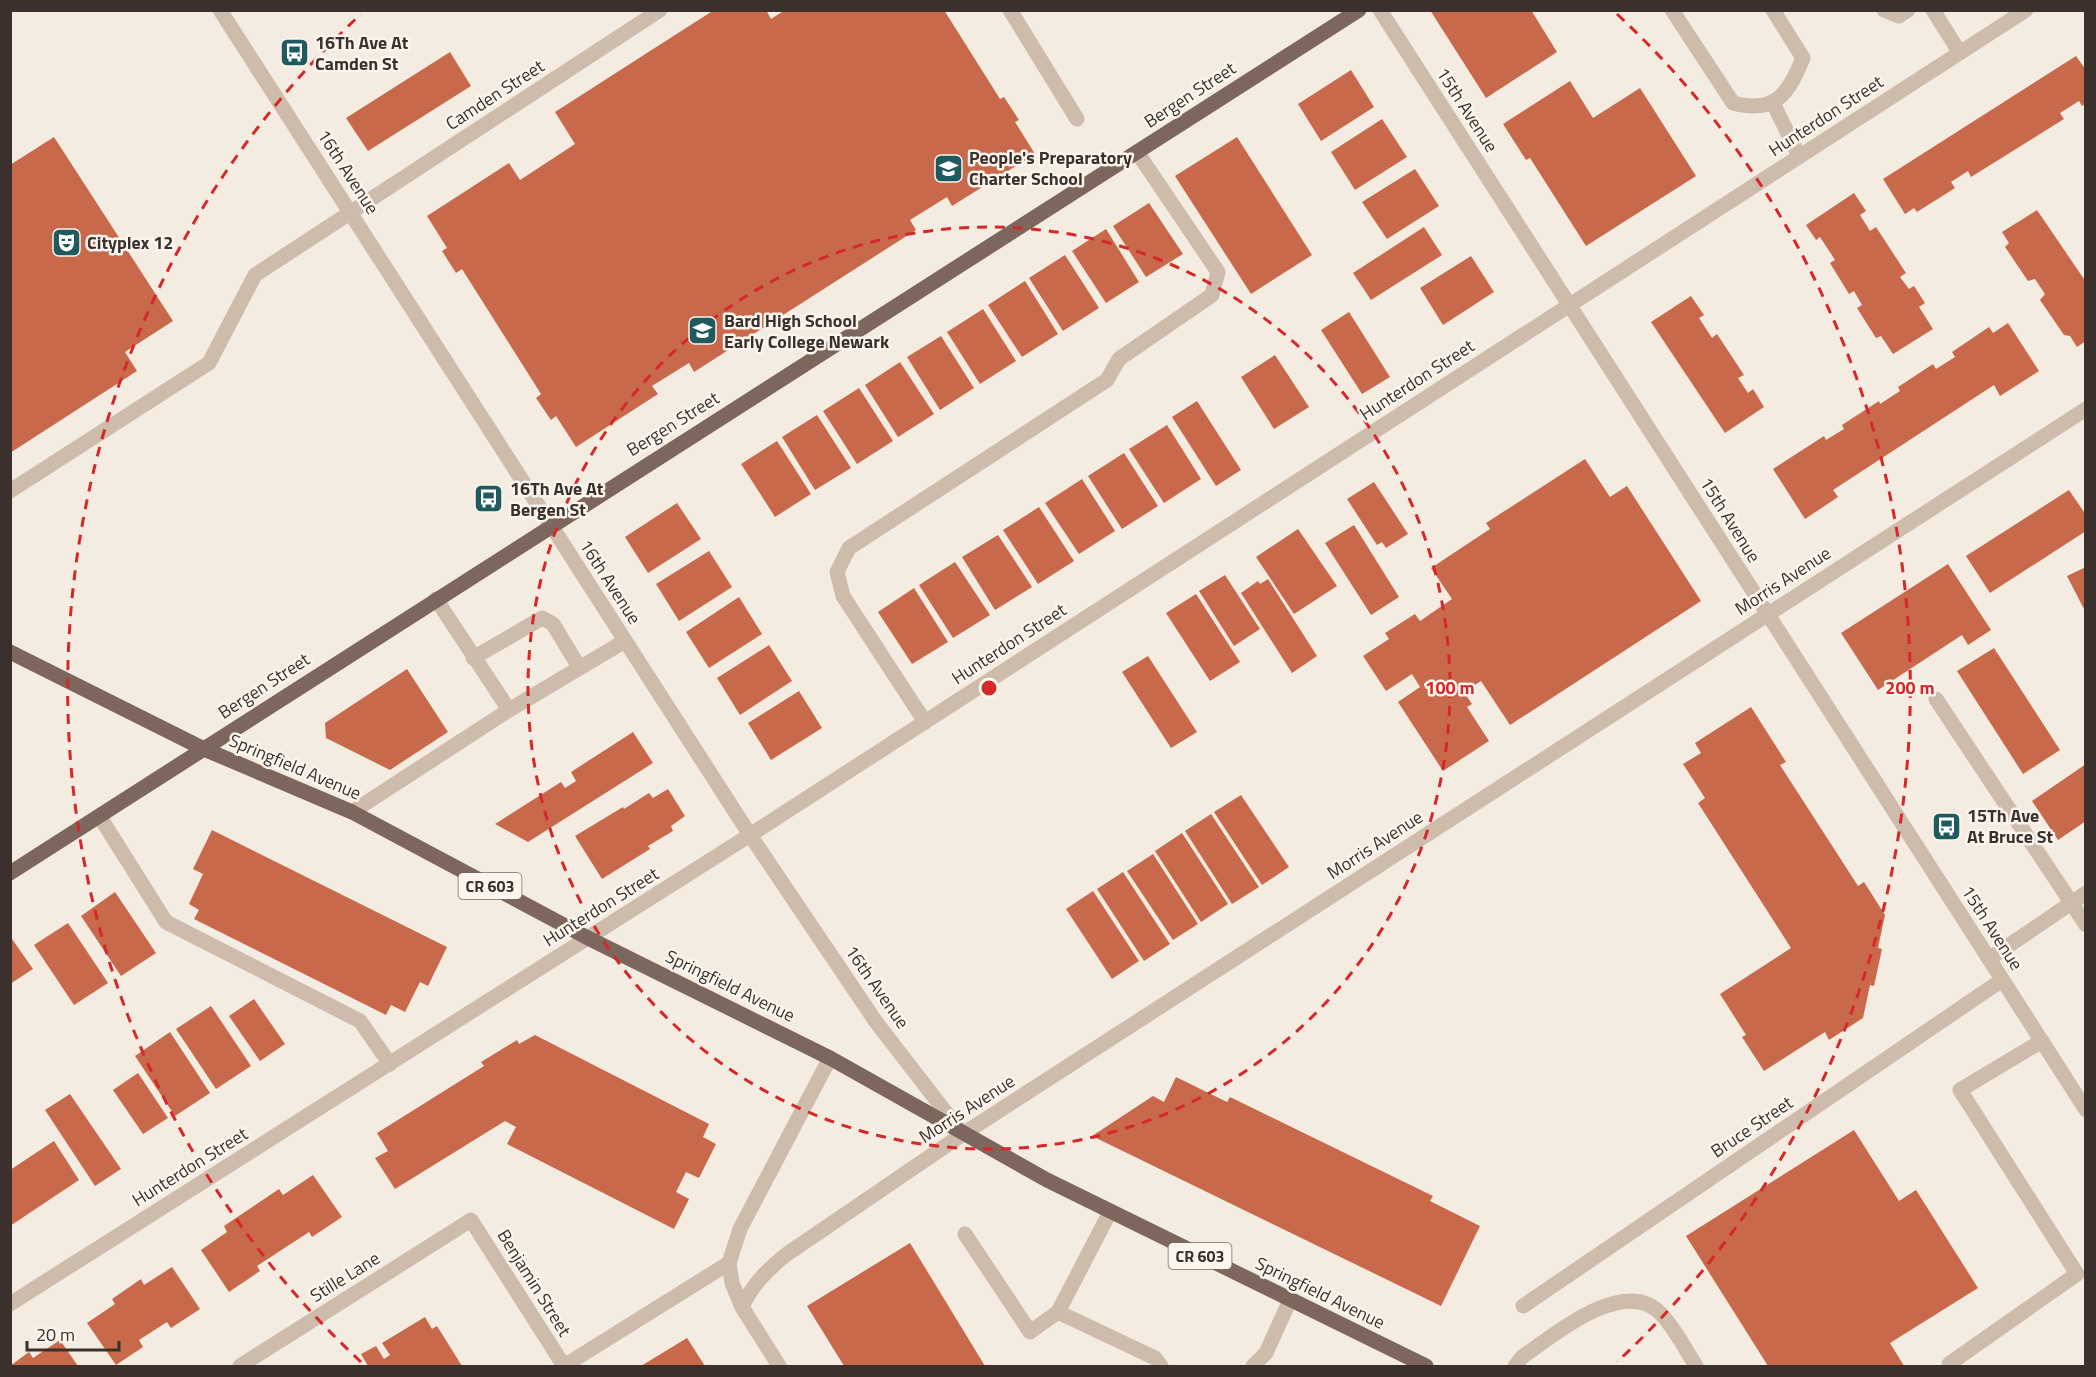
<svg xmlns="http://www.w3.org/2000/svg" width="2096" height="1377" font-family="'Titillium Web',sans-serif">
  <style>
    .building { fill: #c8694b }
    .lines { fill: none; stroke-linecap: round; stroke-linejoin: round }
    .minor { stroke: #cdbbac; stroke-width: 15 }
    .major { stroke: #7d675c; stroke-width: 15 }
    .ring { fill: none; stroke: #d62828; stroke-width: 3; stroke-dasharray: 10 8 }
    .labels { text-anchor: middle; stroke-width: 5; stroke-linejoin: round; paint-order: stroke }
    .shield { fill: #fbf5ee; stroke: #756b66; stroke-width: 1.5 }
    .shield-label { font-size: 16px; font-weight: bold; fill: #3b302b }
    .poi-label { font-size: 18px; font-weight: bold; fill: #3b302b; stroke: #fbf5ee; text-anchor: start }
    .street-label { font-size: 18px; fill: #3b302b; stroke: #fbf5ee }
    .centre { fill: #d62828; stroke: #fbf5ee; stroke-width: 3 }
    .ring-label { font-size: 18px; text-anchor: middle; font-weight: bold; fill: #d62828; stroke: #fbf5ee; stroke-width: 5; stroke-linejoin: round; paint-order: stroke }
  </style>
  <rect width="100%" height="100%" fill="#f4ebe1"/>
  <g class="building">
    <polygon points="714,10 766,10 771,19 785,10 944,10 1000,99 1004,97 1019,120 1015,122 1035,154 952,206 947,197 910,220 916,230 694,372 689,363 652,386 658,394 576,447 556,416 551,420 536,398 541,394 462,269 456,273 442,251 447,248 427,216 509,163 520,180 575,144 555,112"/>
    <polygon points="1430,10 1531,10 1557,52 1486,98"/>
    <polygon points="450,52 471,86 368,151 346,118"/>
    <polygon points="2076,56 2086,70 2086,103 2082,106 2079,101 2060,113 2064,119 1971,177 1968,171 1951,182 1955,188 1917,212 1914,208 1905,214 1883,179"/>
    <polygon points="1351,70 1374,107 1321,141 1298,104"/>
    <polygon points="1570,81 1593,118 1640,88 1696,176 1586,246 1530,158 1526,160 1503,124"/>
    <polygon points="1382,119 1407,157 1355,190 1331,152"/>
    <polygon points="54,137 173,321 125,352 137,371 10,453 10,165"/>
    <polygon points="1237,137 1312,255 1251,294 1175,176"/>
    <polygon points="1415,169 1439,206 1387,239 1362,202"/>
    <polygon points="1854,193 1866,211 1860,215 1870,231 1876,227 1906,273 1900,277 1909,289 1914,286 1925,303 1919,307 1933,329 1893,354 1881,336 1876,338 1857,308 1862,305 1854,291 1849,294 1830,263 1835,260 1820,237 1816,240 1806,225"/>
    <polygon points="1149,203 1183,254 1146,277 1113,226"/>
    <polygon points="2037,210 2086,282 2086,341 2077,347 2070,336 2064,335 2040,300 2045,294 2035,279 2028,281 2005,247 2009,243 2002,232"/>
    <polygon points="1424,227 1442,255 1371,300 1353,273"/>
    <polygon points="1106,229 1139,282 1106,303 1072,251"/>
    <polygon points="1065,255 1099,308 1063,331 1029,278"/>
    <polygon points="1471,256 1494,292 1443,325 1420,288"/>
    <polygon points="1025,281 1058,334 1022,357 988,305"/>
    <polygon points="1691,296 1704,315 1699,318 1712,338 1717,334 1744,375 1738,378 1748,393 1753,389 1764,407 1725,433 1651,322"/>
    <polygon points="983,309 1016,361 980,384 947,332"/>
    <polygon points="1349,312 1390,377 1362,394 1321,330"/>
    <polygon points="2008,323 2039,371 2000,396 1994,385 1833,490 1838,497 1805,519 1773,469 1824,436 1826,440 1844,429 1842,425 1879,401 1880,404 1900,391 1898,387 1933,364 1936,369 1955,357 1952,352 1989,327 1993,333"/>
    <polygon points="941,336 974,388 940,410 907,357"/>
    <polygon points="1275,355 1309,407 1274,429 1241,377"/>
    <polygon points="900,362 934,414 898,437 865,385"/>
    <polygon points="859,388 893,441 857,464 823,411"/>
    <polygon points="1197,401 1241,470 1216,486 1172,417"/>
    <polygon points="817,415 851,468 815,490 782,437"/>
    <polygon points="1167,425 1201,479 1164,503 1129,449"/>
    <polygon points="777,441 811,494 775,517 741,464"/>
    <polygon points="1124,453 1158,506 1122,529 1088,476"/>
    <polygon points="1585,459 1610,497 1627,486 1701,601 1510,725 1481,681 1464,692 1472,704 1467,707 1489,741 1443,771 1398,702 1420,687 1412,674 1386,691 1363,656 1389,639 1385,633 1415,614 1420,621 1452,599 1431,568 1490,529 1486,523"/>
    <polygon points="1082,479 1115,531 1079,554 1045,503"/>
    <polygon points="1374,482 1408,534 1386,548 1382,542 1377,545 1347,499"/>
    <polygon points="2069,490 2086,515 2086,531 1990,593 1966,556"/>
    <polygon points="677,503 701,539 648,573 625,537"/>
    <polygon points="1039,507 1074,561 1038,584 1003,530"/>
    <polygon points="1354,525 1399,597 1371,615 1325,543"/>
    <polygon points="1298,529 1337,586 1294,614 1256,557"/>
    <polygon points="998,535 1032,587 995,610 962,557"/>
    <polygon points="709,551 732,587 679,621 656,584"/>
    <polygon points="955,562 990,615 953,638 919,585"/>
    <polygon points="1948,564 1991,630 1968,645 1962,635 1878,690 1841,633"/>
    <polygon points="2086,567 2086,613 2067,576"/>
    <polygon points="1225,575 1260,629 1234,646 1199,591"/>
    <polygon points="1268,579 1317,656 1292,673 1241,593 1258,581 1260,584"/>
    <polygon points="914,588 948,642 912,664 878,612"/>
    <polygon points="1196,594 1240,662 1210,681 1166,613"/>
    <polygon points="739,597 762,634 709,668 686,632"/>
    <polygon points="769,645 792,681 740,715 717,678"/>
    <polygon points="1994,648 2060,750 2023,774 1957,671"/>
    <polygon points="1148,656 1197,732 1171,748 1122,672"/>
    <polygon points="407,669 448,732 390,770 326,738 325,723"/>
    <polygon points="799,691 822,728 771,760 748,723"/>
    <polygon points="1751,707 1786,762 1780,765 1858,886 1864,882 1885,915 1878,948 1882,949 1874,986 1870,985 1863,1018 1829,1040 1825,1032 1764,1071 1742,1037 1746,1035 1720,994 1791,948 1698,803 1705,798 1683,764 1701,753 1695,743"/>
    <polygon points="633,732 653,763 528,842 495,824 561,782 565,788 576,781 571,772"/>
    <polygon points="2086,764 2086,821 2058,840 2032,801"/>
    <polygon points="668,789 685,816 671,826 673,831 648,846 650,849 602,879 575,836 623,807 624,809 649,793 653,798"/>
    <polygon points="1241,795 1289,867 1262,885 1214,812"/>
    <polygon points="1211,814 1259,887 1232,904 1185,831"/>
    <polygon points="212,830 447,947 428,986 420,982 405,1012 391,1005 386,1015 194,919 199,910 189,904 203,874 193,869"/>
    <polygon points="1182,833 1228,904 1201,922 1155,851"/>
    <polygon points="1153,854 1198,924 1173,940 1127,871"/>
    <polygon points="1123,872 1170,944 1144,961 1097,889"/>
    <polygon points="1093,891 1139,961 1112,979 1066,909"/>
    <polygon points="115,892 156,953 121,976 81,916"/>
    <polygon points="68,923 108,983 74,1005 34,945"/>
    <polygon points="10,936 33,969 10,984"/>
    <polygon points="254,999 285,1044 260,1061 229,1016"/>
    <polygon points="211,1006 251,1066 216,1089 176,1029"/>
    <polygon points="170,1032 210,1093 175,1116 135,1056"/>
    <polygon points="535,1035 709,1124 703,1137 716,1144 699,1178 686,1172 676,1192 689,1199 674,1229 507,1144 516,1127 505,1121 395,1189 375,1158 388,1151 377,1133 484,1066 481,1062 517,1040 519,1044"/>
    <polygon points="138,1073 168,1118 143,1134 113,1090"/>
    <polygon points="1176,1077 1227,1102 1230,1097 1433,1196 1430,1201 1480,1226 1441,1306 1092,1136 1153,1096 1164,1102"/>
    <polygon points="70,1094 121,1169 95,1186 45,1110"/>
    <polygon points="1854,1130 1899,1201 1916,1190 1978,1288 1890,1343 1904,1366 1768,1366 1686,1236"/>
    <polygon points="54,1141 79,1180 10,1226 10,1170"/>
    <polygon points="313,1175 342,1217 312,1237 309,1232 257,1266 260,1271 229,1292 201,1250 227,1232 224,1226 279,1189 283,1195"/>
    <polygon points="910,1243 985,1366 844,1366 807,1306"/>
    <polygon points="172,1267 200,1309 171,1328 167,1322 139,1340 143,1347 116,1365 87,1323 115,1304 112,1299 141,1279 144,1285"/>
    <polygon points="425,1317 432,1329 437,1326 462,1366 368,1366 361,1354 376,1346 384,1359 390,1355 382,1343"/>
    <polygon points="687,1338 705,1366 641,1366"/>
    <polygon points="60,1340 78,1366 10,1366 29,1352 33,1358"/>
  </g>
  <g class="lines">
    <g class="minor">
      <polyline points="220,10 750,835 876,1022 961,1132"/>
      <polyline points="1010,10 1077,119"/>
      <polyline points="1380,10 2086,1110"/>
      <path d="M1672 10 1733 103C1775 114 1788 95 1803 58L1773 10"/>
      <polyline points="1884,10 1899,16 1908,10"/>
      <polyline points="1933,10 1960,53"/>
      <polyline points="1773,103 1799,156"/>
      <polyline points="10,491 209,363 255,275 660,10"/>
      <polyline points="436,599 509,710"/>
      <polyline points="473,658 542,618 553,624 579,667"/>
      <polyline points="1936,699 2086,925"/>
      <polyline points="925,722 843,596 837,572 849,548 1107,380 1119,359 1212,295 1218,272 1137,152"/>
      <polyline points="352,812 509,710 625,641"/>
      <polyline points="100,817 166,922 360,1021 390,1064"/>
      <polyline points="1989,959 2086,893"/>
      <polyline points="965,1234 1030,1332 1058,1312 1110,1212"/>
      <polyline points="10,1304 750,835 2026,10"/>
      <polyline points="1523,1306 2002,980"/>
      <path d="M742 1307C753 1284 767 1270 787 1254L963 1134 2086 409"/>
      <polyline points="1058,1312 1155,1358 1161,1366"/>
      <polyline points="240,1366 471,1220 564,1366 729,1263"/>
      <polyline points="779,1366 742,1307 732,1283 729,1263 740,1229 830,1058"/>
      <polyline points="1253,1366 1266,1353 1290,1300"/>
      <path d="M1515 1366 1522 1357C1556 1334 1627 1273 1663 1316 1676 1331 1686 1350 1696 1366"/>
      <polyline points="1951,1366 1949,1364 2077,1274 1960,1090 2042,1041"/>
    </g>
    <g class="major">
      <polyline points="10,652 204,749 352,812 588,938 830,1058 1047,1180 1426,1366"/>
      <polyline points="10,873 1359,10"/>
    </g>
  </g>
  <g class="ring">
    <circle cx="989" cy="688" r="461"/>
    <path d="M361 1362A921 921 0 0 1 361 14M1617 14A921 921 0 0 1 1617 1362"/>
  </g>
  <defs>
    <symbol id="bus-square" viewBox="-11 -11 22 22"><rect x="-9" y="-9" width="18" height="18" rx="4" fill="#1f5a5e" stroke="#fbf5ee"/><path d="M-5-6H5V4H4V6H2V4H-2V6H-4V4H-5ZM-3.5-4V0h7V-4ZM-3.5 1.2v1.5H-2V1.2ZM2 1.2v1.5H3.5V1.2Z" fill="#fff"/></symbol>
    <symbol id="school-square" viewBox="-11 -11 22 22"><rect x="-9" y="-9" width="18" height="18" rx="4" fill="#1f5a5e" stroke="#fbf5ee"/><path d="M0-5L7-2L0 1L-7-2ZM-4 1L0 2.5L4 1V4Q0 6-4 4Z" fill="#fff"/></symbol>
    <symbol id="theatre-square" viewBox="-11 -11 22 22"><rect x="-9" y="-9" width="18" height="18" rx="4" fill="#1f5a5e" stroke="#fbf5ee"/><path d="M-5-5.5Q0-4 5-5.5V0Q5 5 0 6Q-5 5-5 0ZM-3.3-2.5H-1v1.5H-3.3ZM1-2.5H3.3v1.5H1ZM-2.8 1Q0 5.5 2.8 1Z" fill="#fff"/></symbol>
  </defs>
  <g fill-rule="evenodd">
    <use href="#bus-square" x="278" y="36" width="33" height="33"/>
    <use href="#school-square" x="932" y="152" width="33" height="33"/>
    <use href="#theatre-square" x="50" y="226" width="33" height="33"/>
    <use href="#school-square" x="686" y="314" width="33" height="33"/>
    <use href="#bus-square" x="472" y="482" width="33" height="33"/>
    <use href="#bus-square" x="1930" y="810" width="33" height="33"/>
  </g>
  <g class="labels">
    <g class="shield">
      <rect x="458.5" y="873" width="63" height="26" rx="4.5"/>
      <rect x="1168.5" y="1243" width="63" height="26" rx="4.5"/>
    </g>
    <g class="shield-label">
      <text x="490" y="892">CR 603</text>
      <text x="1200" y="1262">CR 603</text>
    </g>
    <g class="poi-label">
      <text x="315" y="49">16Th Ave At<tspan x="315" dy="21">Camden St</tspan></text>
      <text x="969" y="164">People's Preparatory<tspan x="969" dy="21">Charter School</tspan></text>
      <text x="87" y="249">Cityplex 12</text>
      <text x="724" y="327">Bard High School<tspan x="724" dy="21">Early College Newark</tspan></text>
      <text x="510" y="495">16Th Ave At<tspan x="510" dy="21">Bergen St</tspan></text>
      <text x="1967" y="822">15Th Ave<tspan x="1967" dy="21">At Bruce St</tspan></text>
    </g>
    <g class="street-label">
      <text transform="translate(495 95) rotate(-33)" y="6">Camden Street</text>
      <text transform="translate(1190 95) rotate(-33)" y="6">Bergen Street</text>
      <text transform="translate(1467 110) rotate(57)" y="6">15th Avenue</text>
      <text transform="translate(1826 116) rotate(-33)" y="6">Hunterdon Street</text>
      <text transform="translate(348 172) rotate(57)" y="6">16th Avenue</text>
      <text transform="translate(1417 380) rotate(-33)" y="6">Hunterdon Street</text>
      <text transform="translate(673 424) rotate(-32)" y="6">Bergen Street</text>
      <text transform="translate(1730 520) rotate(58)" y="6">15th Avenue</text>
      <text transform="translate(1783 581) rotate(-33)" y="6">Morris Avenue</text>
      <text transform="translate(610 582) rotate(57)" y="6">16th Avenue</text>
      <text transform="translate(1009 644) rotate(-33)" y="6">Hunterdon Street</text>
      <text transform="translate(264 686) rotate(-33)" y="6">Bergen Street</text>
      <text transform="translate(295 767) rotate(23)" y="6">Springfield Avenue</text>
      <text transform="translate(1375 845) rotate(-33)" y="6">Morris Avenue</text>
      <text transform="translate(601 907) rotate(-32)" y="6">Hunterdon Street</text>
      <text transform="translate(1992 928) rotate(57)" y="6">15th Avenue</text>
      <text transform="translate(730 986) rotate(26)" y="6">Springfield Avenue</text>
      <text transform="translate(877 987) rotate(55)" y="6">16th Avenue</text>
      <text transform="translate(967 1109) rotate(-33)" y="6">Morris Avenue</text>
      <text transform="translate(1752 1127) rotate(-34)" y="6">Bruce Street</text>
      <text transform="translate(190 1167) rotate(-32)" y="6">Hunterdon Street</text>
      <text transform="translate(345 1277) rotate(-32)" y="6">Stille Lane</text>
      <text transform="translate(534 1283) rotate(58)" y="6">Benjamin Street</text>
      <text transform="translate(1320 1293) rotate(26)" y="6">Springfield Avenue</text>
    </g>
  </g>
  <circle cx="989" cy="688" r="9" class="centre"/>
  <g class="ring-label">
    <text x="1450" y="694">100 m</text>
    <text x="1910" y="694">200 m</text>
  </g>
  <rect width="2096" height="1377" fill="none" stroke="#3b302b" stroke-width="24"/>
  <path d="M27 1341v9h92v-9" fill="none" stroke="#3b302b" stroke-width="3"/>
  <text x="36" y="1341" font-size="18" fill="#3b302b" stroke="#fbf5ee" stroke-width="4.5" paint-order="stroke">20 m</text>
</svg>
